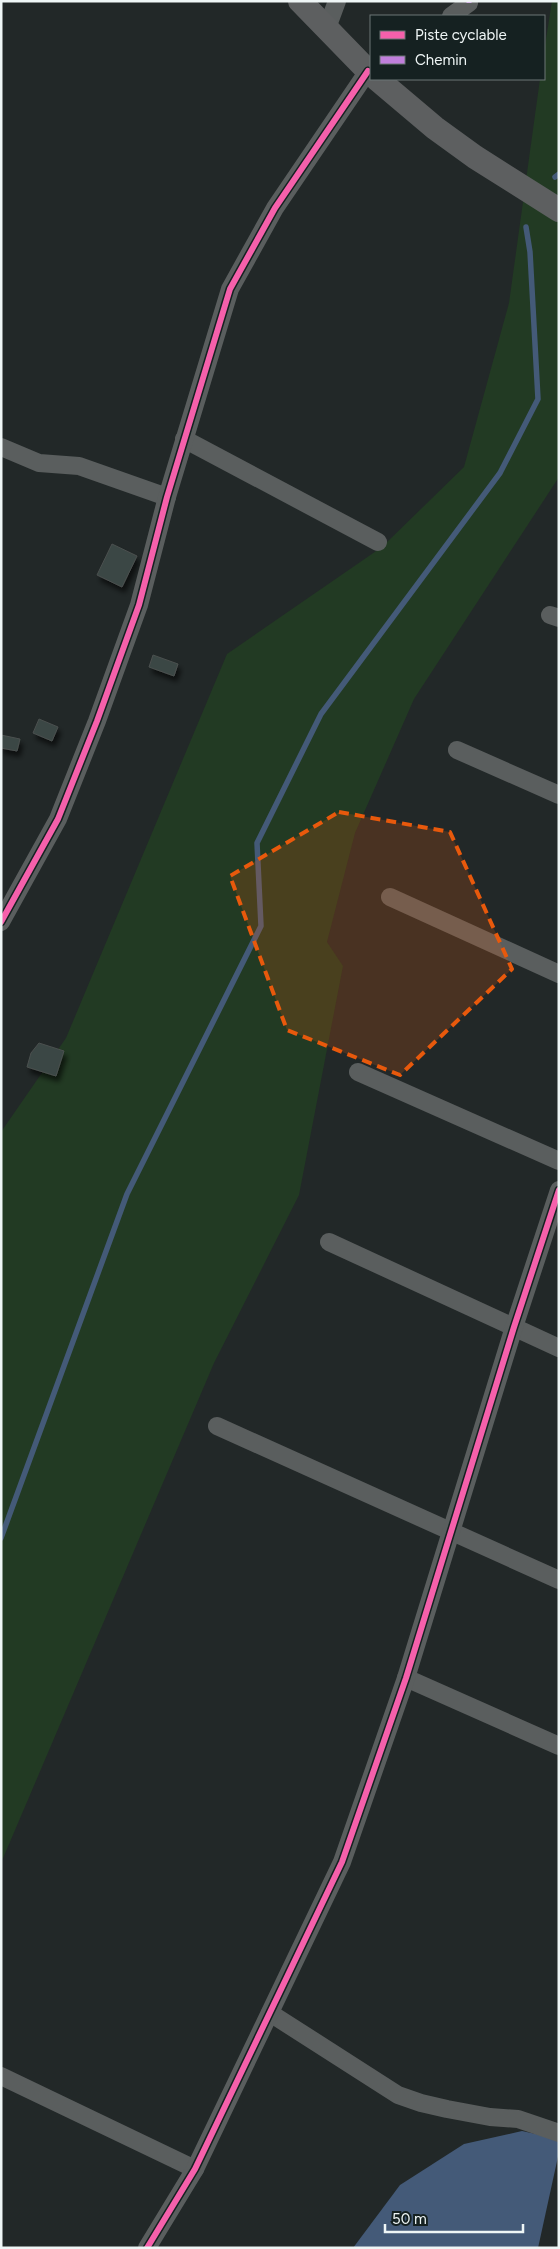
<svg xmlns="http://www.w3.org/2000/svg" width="560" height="2249" font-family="Figtree,sans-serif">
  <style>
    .green { fill: #223a23 }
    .water { fill: #445a78 }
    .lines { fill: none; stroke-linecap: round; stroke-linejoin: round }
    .stream { stroke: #445a78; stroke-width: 5.5 }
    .building { fill: #3a4744; stroke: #4b504f; filter: url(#shadow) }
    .street { stroke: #5a5e5e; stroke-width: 18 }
    .secondary { stroke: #5d5f60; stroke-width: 24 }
    .quiet { stroke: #c07fdc; stroke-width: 5; stroke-dasharray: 10 5; stroke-linecap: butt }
    .cycleway-casing { stroke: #152121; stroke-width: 9 }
    .cycleway { stroke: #f560ab; stroke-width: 6 }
    .marked { fill: #e8590c; fill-opacity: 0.2; stroke: #e8590c; stroke-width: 4; stroke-dasharray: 10 6; stroke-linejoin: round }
  </style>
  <defs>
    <filter id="shadow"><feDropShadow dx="3" dy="5.5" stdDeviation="2.5" flood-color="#0009"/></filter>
  </defs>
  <rect width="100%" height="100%" fill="#222828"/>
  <polygon class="green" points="552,1 559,1 559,477 414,699 355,833 327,942 343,966 299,1195 214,1363 1,1863 1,1132 66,1038 227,654 382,547 464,467 509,303 540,79 544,79 544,52"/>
  <polygon class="water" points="522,2131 559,2139 559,2152 538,2248 353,2248 400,2185 464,2144"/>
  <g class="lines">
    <g class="stream">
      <polyline points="555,177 559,174"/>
      <polyline points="1,1538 127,1194 261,926 257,843 321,714 500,473 538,399 530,252 526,227"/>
    </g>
  </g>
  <g class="building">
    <polygon points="112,544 137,556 122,587 97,575"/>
    <polygon points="153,655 178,664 174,676 149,667"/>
    <polygon points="39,719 58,727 52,741 33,733"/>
    <polygon points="1,735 20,739 17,751 1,748"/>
    <polygon points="39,1043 64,1051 56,1076 27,1067 31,1053"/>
  </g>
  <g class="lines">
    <g class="street">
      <polyline points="451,16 469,3"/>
      <polyline points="327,28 337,1"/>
      <polyline points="184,439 378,542"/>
      <polyline points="1,447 39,463 79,466 167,497"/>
      <polyline points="550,615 559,618"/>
      <polyline points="457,750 559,795"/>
      <polyline points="390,897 559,974"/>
      <polyline points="1,922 58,819 97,721 139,605 167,497 230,289 275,208 368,71"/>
      <polyline points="358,1072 559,1161"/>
      <polyline points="329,1242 559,1348"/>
      <polyline points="217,1426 559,1580"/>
      <polyline points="406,1678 559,1746"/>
      <polyline points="270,2013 398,2095 421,2103 447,2109 490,2117 518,2119 559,2133"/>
      <polyline points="1,2076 195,2169"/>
      <polyline points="147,2248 195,2169 342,1862 406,1678 514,1327 559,1190"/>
    </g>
    <g class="secondary">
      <polyline points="300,1 371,74"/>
      <polyline points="377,79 435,128 475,157 559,210"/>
    </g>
    <polyline class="quiet" points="469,3 469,1"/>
    <defs>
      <g id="cycleway">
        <polyline points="1,922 58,819 97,721 139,605 167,497 230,289 275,208 368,71"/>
        <polyline points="147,2248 195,2169 342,1862 406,1678 514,1327 559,1190"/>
      </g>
    </defs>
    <use href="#cycleway" class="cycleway-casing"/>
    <use href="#cycleway" class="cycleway"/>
  </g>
  <path class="marked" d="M339 812 450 832 512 969 400 1075 287 1030 230 876Z"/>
  <rect width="560" height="2249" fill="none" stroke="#eff6f6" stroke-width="5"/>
  <rect x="370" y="15" width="175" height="65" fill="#152121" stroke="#6c7676"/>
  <rect x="380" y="31" width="25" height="8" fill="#f560ab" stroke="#6c7676"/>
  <text x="415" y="40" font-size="15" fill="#eff6f6">Piste cyclable</text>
  <rect x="380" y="56" width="25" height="8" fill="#c07fdc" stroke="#6c7676"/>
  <text x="415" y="65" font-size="15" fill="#eff6f6">Chemin</text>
  <path d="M385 2224v8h138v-8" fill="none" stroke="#eff6f6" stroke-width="2.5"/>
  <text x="392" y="2224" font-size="15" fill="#eff6f6" stroke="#152121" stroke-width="4" paint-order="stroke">50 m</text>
</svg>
